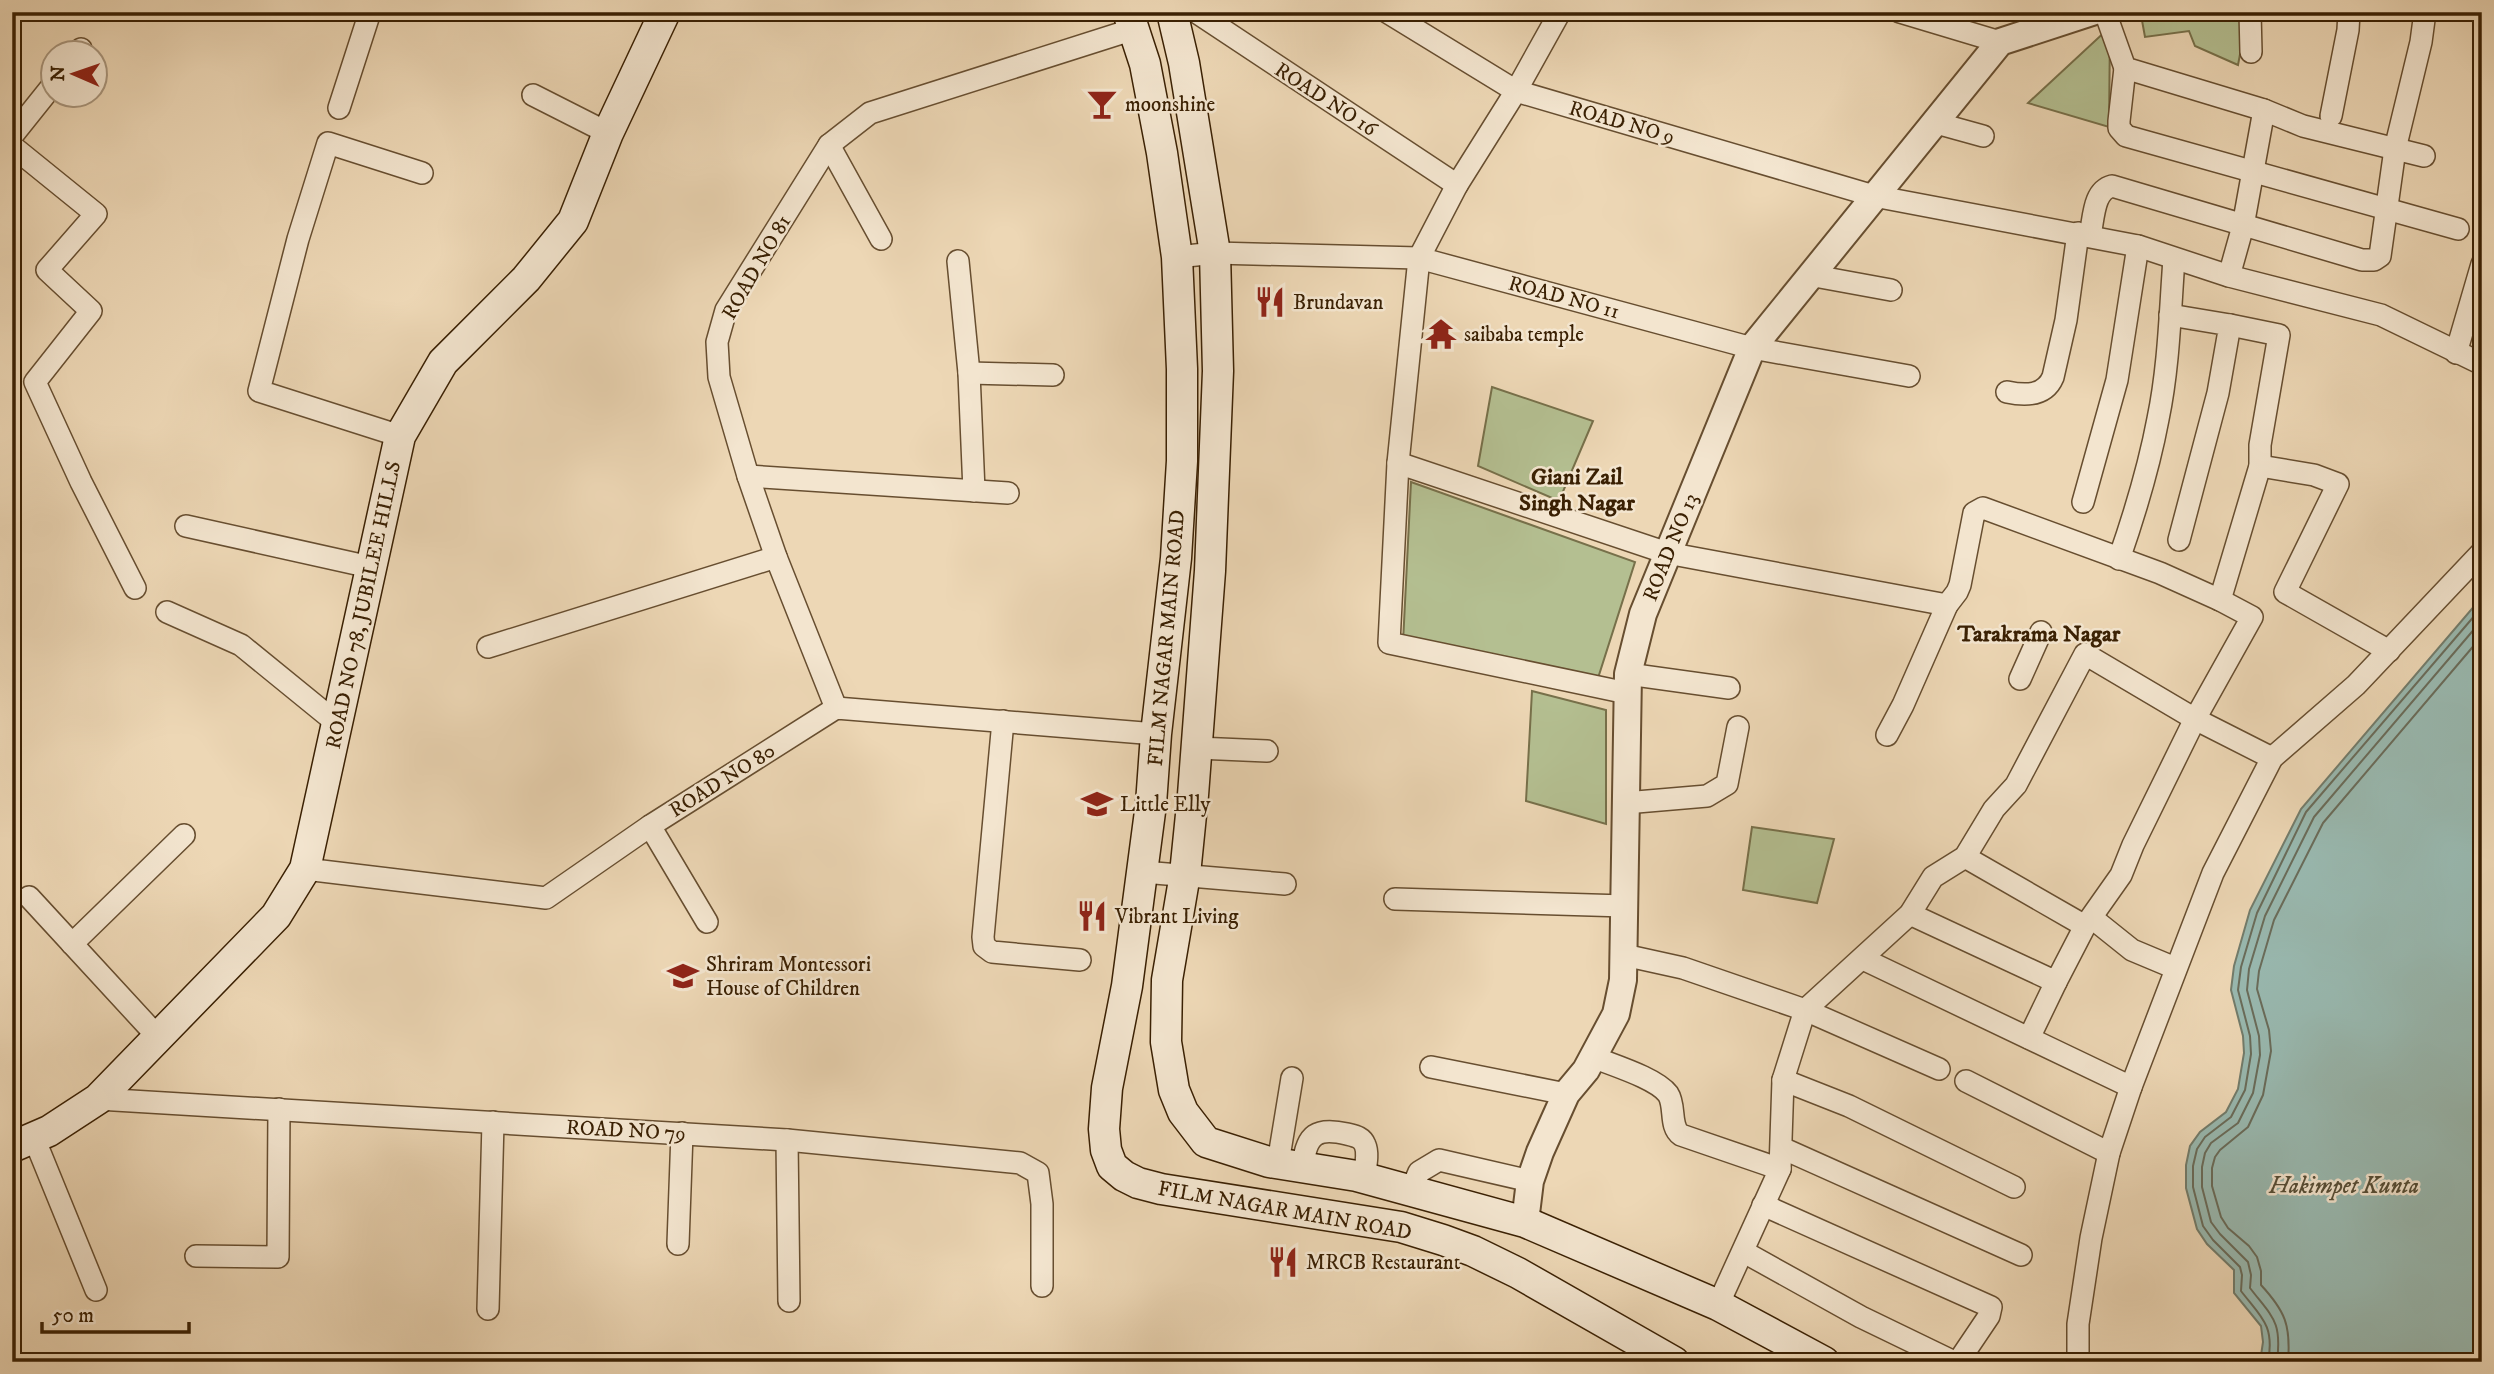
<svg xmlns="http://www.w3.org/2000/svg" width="2494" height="1374" font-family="'IM FELL DW Pica',serif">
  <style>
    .green { fill: #b4bf91; stroke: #77704a; stroke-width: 2 }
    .water { fill: #99b9b0; stroke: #737c6b; stroke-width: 2 }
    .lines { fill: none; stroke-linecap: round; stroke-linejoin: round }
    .shore { stroke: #6a6c5a; stroke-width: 2 }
    .minor-casing { stroke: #674e30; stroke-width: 24 }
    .tertiary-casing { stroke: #674e30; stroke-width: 30 }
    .secondary-casing { stroke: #3a2003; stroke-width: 33 }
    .minor { stroke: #f3e5cf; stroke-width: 21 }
    .tertiary { stroke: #f3e5cf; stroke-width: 26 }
    .secondary { stroke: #f3e5cf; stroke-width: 30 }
    .labels { text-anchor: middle; stroke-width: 5; stroke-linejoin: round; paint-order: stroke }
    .street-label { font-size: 21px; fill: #3a2003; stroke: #f3e5cf }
    .poi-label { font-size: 21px; fill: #3a2003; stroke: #f3e5cf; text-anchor: start }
    .neighbourhood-label { font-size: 23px; font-weight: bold; fill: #3a2003; stroke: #f3e5cf }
    .water-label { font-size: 23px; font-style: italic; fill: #564e37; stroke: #f3e5cf }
  </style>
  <rect width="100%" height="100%" fill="#edd7b5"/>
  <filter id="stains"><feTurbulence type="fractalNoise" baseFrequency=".00286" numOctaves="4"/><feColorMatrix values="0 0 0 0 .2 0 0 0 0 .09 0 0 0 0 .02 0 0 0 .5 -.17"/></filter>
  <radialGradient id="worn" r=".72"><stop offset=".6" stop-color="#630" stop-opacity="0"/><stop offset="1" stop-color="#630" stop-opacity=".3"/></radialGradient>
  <g class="green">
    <polygon points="2143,12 2248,12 2238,65 2195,46 2189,31 2145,37 2141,15"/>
    <polygon points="2110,27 2109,127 2028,103"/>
    <polygon points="1492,387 1593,421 1559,501 1478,466"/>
    <polygon points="1411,482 1635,562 1598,678 1403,643"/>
    <polygon points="1532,691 1606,710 1606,824 1526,801"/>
    <polygon points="1752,827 1834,839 1817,903 1743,890"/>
  </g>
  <polygon class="water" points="2482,597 2482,1362 2260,1362 2263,1342 2261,1326 2234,1293 2234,1270 2207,1244 2197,1229 2186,1188 2186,1165 2190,1146 2200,1132 2226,1112 2238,1089 2244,1053 2243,1036 2231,990 2234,966 2250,910 2301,809"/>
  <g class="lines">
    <g class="shore">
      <path d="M2268 1362C2275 1325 2261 1317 2241 1291L2242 1275 2240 1267 2213 1240 2203 1226 2193 1187V1166L2197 1149 2205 1137 2231 1117 2245 1090 2251 1054 2250 1036 2238 990 2241 967 2257 913 2306 812 2482 607"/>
      <path d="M2277 1362C2282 1321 2273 1318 2250 1288L2251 1275 2248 1262 2220 1234 2211 1222 2202 1187V1167L2205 1153 2211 1143 2238 1123 2253 1093 2260 1055 2259 1036 2247 990 2249 969 2265 916 2314 817 2482 620"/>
      <path d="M2288 1362C2291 1325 2285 1311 2261 1285V1271L2257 1257 2249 1246 2228 1228 2221 1217 2212 1186V1168L2215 1157 2220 1150 2248 1127 2263 1095 2271 1051 2269 1030 2257 989 2259 971 2274 920 2323 823 2482 636"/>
    </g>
    <defs>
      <g id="minor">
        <polyline points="1196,12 1457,185"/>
        <polyline points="1387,12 1516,91 1874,196 2138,246 2229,276 2381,315 2482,364"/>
        <polyline points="1560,12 1516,91 1457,185 1419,258 1398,463 1389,643 1627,693"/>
        <polyline points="1900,12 2000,42"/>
        <polyline points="2105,12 2125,68 2264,110 2303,126 2424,156"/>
        <polyline points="2250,12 2251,52"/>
        <polyline points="79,52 81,49"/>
        <polyline points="2125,68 2119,121 2119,128 2126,136 2458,229"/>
        <polyline points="533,95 608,133"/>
        <polyline points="339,108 370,12"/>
        <polyline points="2331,116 2348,30 2349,12"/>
        <polyline points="1936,123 1983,136"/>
        <polyline points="12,136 52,86"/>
        <polyline points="829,145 881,239"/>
        <polyline points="12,146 96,214 47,270 91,311 35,382 81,482 135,588"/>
        <path d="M2090 235C2094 218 2093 191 2112 186L2362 260H2374L2380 256 2395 149 2421 42 2425 12"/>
        <polyline points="1177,257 1215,253 1419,258 1752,348 1909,376"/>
        <polyline points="958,261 969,373 974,491"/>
        <polyline points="1809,275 1891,290"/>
        <polyline points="2229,276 2243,226 2264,110"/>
        <polyline points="2170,315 2230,325 2218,393 2179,540"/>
        <polyline points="2456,353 2482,264"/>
        <polyline points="969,373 1053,375"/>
        <path d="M2007 392C2026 396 2045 396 2053 377L2066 320 2078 233"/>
        <polyline points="400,436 259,391 298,239 328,143 422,173"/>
        <polyline points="1398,463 1667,553 1947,605"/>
        <polyline points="2260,466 2314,475 2338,484 2285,592 2389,651"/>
        <polyline points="748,476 1008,493"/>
        <polyline points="2083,502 2117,380 2138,246"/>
        <polyline points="186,526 370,567"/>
        <path d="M2119 559C2135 513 2149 467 2158 419 2169 366 2170 312 2174 259"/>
        <polyline points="2220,600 2260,466 2260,445 2279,335 2230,325"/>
        <polyline points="167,612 241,645 338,724"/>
        <polyline points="488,647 776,557"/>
        <polyline points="1628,674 1729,688"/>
        <polyline points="2020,679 2041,632"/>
        <polyline points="836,708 776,557 748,476 719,377 717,342 726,310 829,145 870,113 1134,29"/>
        <polyline points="1003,721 983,937 984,946 992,952 1080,960"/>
        <polyline points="1887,735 1903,705 1947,605 1957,592 1960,585 1974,513 1983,508 2160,573 2220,600 2252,617 2195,719 2133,845 2121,875 2085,926 2056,982 1910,914"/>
        <polyline points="1197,748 1267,751"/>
        <polyline points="1625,803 1707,796 1727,784 1738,727"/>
        <polyline points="650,826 707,922"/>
        <polyline points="1965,857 2085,926"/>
        <polyline points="305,869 546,898 650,826 836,708 1156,734"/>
        <polyline points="1143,872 1285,884"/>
        <polyline points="29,897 157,1036"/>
        <polyline points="1395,899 1625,906"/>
        <polyline points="2092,918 2132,950 2175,968"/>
        <polyline points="72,944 184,835"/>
        <polyline points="1624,955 1683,968 1805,1010 1939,1069"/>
        <polyline points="1863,959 2131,1087"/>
        <polyline points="2029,1038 2056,982"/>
        <path d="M1593 1057C1612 1065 1656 1078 1668 1094 1676 1106 1669 1127 1681 1135L1780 1169"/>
        <polyline points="1431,1067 1566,1094"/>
        <polyline points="1783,1080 1849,1106 2014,1187"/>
        <polyline points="1966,1081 2109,1153"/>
        <polyline points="98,1099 787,1140 1020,1163 1038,1173 1042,1204 1042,1286"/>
        <polyline points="34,1138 96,1290"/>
        <polyline points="787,1140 789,1301"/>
        <polyline points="1782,1148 2021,1255"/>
        <polyline points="1278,1163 1292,1078"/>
        <path d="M1303 1166C1306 1134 1317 1127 1347 1134 1355 1136 1362 1137 1365 1145 1369 1154 1365 1169 1364 1179"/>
        <polyline points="1411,1191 1419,1172 1439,1160 1530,1181"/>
        <polyline points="1763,1205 1991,1307 1989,1316 1958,1362"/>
        <polyline points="678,1244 682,1133"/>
        <polyline points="1744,1252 1861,1317 1954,1362"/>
        <polyline points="196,1256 278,1257 279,1109"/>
        <polyline points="1718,1305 1780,1169 1783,1080 1805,1010 1910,914 1933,877 1965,857 1994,809 2016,785 2085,654 2195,719 2272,758"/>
        <polyline points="488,1309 493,1122"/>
        <polyline points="2078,1362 2078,1324 2091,1238 2109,1153 2131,1087 2213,873 2272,758 2356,685 2482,552"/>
      </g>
      <polyline id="tertiary" points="1525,1222 1530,1181 1540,1152 1566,1094 1586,1070 1616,1014 1623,980 1628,674 1643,614 1752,348 2000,42 2092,12"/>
      <g id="secondary">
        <polyline points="1128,12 1145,64 1162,153 1177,257 1182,369 1182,461 1176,558 1156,734 1151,804 1127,986 1107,1088 1104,1129 1106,1150 1112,1166 1124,1176 1138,1183 1161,1189 1401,1227 1443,1240 1473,1251 1518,1273 1674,1362"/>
        <polyline points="1172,12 1184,63 1215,253 1218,371 1210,571 1193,795 1185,874 1167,980 1166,1042 1174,1090 1183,1112 1206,1142 1269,1162 1357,1176 1525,1222 1718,1305 1824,1362"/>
        <polyline points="12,1147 49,1131 98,1099 276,916 305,869 400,436 443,362 526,279 573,221 608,133 665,12"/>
      </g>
    </defs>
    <use href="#minor" class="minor-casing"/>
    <use href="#tertiary" class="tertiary-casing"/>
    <use href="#secondary" class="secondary-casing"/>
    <use href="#minor" class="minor"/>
    <use href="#tertiary" class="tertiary"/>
    <use href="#secondary" class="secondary"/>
  </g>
  <defs>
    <symbol id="bar-bare" viewBox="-9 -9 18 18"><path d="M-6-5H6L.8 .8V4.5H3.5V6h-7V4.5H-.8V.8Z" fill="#8f2418" stroke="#f3e5cf" stroke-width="2.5" paint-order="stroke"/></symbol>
    <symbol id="restaurant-bare" viewBox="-9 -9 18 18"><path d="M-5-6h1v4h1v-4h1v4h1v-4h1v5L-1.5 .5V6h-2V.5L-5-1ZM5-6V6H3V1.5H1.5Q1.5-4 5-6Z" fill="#8f2418" stroke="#f3e5cf" stroke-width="2.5" paint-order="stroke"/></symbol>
    <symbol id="temple-bare" viewBox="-9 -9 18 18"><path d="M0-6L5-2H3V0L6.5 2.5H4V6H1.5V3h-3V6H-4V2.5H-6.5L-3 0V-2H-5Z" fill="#8f2418" stroke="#f3e5cf" stroke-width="2.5" paint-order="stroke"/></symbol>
    <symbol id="university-bare" viewBox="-9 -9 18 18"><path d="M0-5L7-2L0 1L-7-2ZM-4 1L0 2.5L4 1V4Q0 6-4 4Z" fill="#8f2418" stroke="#f3e5cf" stroke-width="2.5" paint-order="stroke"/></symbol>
  </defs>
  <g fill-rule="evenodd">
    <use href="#bar-bare" x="1080" y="82" width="44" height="44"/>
    <use href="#restaurant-bare" x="1248" y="280" width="44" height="44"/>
    <use href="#temple-bare" x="1419" y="312" width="44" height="44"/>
    <use href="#university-bare" x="1075" y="782" width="44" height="44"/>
    <use href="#restaurant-bare" x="1070" y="894" width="44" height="44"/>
    <use href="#university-bare" x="661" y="954" width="44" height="44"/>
    <use href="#restaurant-bare" x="1261" y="1240" width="44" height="44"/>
  </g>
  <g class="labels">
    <g class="street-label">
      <text transform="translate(1326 99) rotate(33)" y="7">ROAD NO 16</text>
      <text transform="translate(1622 122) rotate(16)" y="7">ROAD NO 9</text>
      <text transform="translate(756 267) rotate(-60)" y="7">ROAD NO 81</text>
      <text transform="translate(1564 297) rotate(15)" y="7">ROAD NO 11</text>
      <text transform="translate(1670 547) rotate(-68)" y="7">ROAD NO 13</text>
      <text transform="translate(363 605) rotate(-78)" y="7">ROAD NO 78, JUBILEE HILLS</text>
      <text transform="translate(1166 638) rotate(-85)" y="7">FILM NAGAR MAIN ROAD</text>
      <text transform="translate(722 780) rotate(-32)" y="7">ROAD NO 80</text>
      <text transform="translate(626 1130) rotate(3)" y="7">ROAD NO 79</text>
      <text transform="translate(1285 1210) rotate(10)" y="7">FILM NAGAR MAIN ROAD</text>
    </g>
    <g class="poi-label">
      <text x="1125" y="111">moonshine</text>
      <text x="1293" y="309">Brundavan</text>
      <text x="1464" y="341">saibaba temple</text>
      <text x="1120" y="811">Little Elly</text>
      <text x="1115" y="923">Vibrant Living</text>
      <text x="706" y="971">Shriram Montessori<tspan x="706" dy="24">House of Children</tspan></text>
      <text x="1306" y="1269">MRCB Restaurant</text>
    </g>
    <g class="neighbourhood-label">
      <text x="1577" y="484">Giani Zail<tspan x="1577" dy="26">Singh Nagar</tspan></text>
      <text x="2039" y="641">Tarakrama Nagar</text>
    </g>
    <g class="water-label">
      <text x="2344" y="1193">Hakimpet Kunta</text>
    </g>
  </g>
  <rect width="2494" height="1374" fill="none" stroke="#edd7b5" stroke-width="42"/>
  <rect x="14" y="14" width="2466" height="1346" fill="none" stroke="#3a2003" stroke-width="3.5"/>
  <rect x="21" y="21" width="2452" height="1332" fill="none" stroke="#3a2003" stroke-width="2"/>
  <g transform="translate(74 74) rotate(272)"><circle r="33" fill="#f3e5cf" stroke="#a9967d" stroke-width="2"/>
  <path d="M0-5L12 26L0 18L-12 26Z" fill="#8f2418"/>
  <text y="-10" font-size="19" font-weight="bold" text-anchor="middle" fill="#3a2003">N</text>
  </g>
  <path d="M42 1322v10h147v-10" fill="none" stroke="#3a2003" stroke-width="3.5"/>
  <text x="52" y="1322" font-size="21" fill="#3a2003" stroke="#f3e5cf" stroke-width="5" paint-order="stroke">50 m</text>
  <rect width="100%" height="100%" filter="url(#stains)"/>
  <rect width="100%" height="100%" fill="url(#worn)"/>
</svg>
